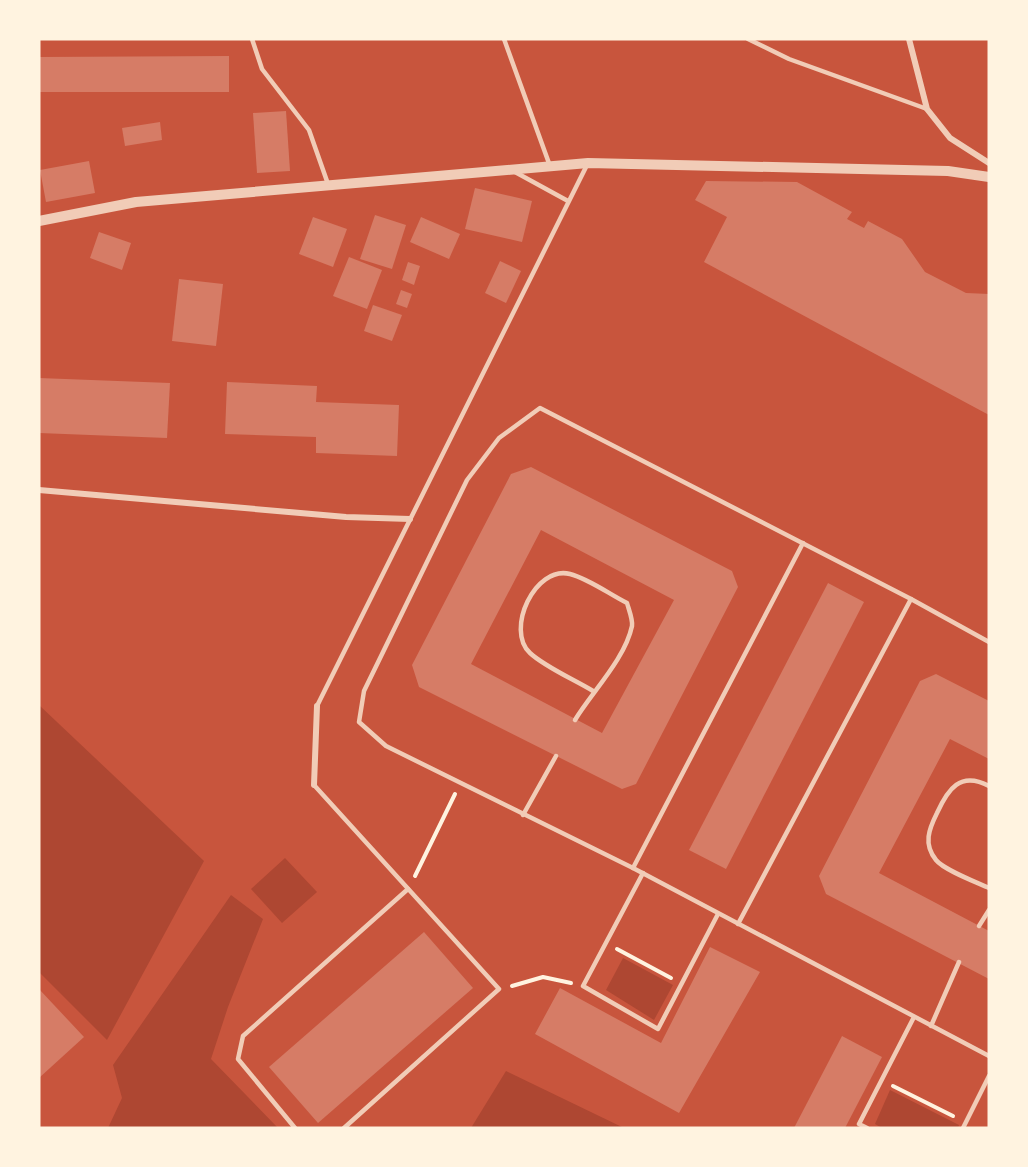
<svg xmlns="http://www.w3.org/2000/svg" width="1028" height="1167" font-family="Overpass,sans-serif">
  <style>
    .green { fill: #ae4732 }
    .building { fill: #d67c66; fill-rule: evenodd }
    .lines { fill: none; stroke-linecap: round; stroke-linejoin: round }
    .path { stroke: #fff3e0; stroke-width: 4 }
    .service { stroke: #f1ccb7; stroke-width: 4.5 }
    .minor { stroke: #f1ccb7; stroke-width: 6 }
    .tertiary { stroke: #f1ccb7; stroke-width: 10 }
  </style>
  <rect width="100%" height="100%" fill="#c8553d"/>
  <g class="green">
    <polygon points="39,705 204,861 107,1040 39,972"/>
    <polygon points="285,858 317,892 282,923 251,889"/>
    <polygon points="231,895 263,919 228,1007 211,1059 278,1128 108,1128 122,1098 113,1065"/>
    <polygon points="623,958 673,985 654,1020 606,990"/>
    <polygon points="506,1071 624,1128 471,1128"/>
    <polygon points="890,1090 959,1125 958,1128 882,1128 875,1124"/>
  </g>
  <g class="building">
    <polygon points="229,56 229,92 39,92 39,57"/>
    <polygon points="286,111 290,171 257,173 253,113"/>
    <polygon points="160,122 162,140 125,146 122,128"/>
    <polygon points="89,161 95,193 46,202 40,170"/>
    <polygon points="706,181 797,182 852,212 847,219 864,228 868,221 902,239 925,272 966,293 989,294 989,415 704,262 727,217 695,200"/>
    <polygon points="475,188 532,201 522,242 465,229"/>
    <polygon points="375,215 406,225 392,269 360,259"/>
    <polygon points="313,217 347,229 333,267 299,254"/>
    <polygon points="421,217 460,234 449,259 410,242"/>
    <polygon points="99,232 131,243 122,270 90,258"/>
    <polygon points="349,257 382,270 367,309 333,296"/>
    <polygon points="500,261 521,271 506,303 485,293"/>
    <polygon points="408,262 420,266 414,285 402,280"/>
    <polygon points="179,279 223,284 216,346 172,341"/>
    <polygon points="401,290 412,294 407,308 396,304"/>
    <polygon points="373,305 402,315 392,341 364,331"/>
    <polygon points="39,378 170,383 167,438 39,433"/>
    <polygon points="227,382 317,386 316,402 399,405 397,456 316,453 316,437 225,434"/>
    <path d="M531 467 732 571 738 587 636 784 622 789 419 687 412 665 511 474ZM541 530 674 600 602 733 471 664Z"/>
    <polygon points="828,583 864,602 726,869 689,850"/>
    <polygon points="936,674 989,701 989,759 950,739 879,873 989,931 989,979 826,894 819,876 920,681"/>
    <polygon points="424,932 473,988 318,1123 269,1067"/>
    <polygon points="710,947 760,972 679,1113 535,1034 560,988 661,1043"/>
    <polygon points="39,989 84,1037 39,1078"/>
    <polygon points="842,1036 882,1057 845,1128 794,1128"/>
  </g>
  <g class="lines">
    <g class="path">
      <polyline points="415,876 455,794"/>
      <polyline points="617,949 671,978"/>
      <polyline points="512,986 543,977 571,983"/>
      <polyline points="893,1086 953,1116"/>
    </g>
    <g class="service">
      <polyline points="252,39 262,69 309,130 328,184"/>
      <polyline points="504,39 550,166"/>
      <polyline points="748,39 789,59 927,109"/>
      <polyline points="515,172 568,201"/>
      <polyline points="989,642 911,599 540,408 499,438 467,480 364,691 359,722 386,746 633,868 989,1056"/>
      <polyline points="317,706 588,163"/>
      <path d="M575 720C592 692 625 659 632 626 633 620 629 610 627 603 609 594 589 579 570 574 535 565 505 630 530 653 545 667 575 680 593 691"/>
      <polyline points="314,785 499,989 344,1128"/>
      <path d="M989 786C960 771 948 789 937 813 929 829 923 844 936 860 944 870 976 882 989 888"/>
      <polyline points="523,815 556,756"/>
      <polyline points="633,868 803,543"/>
      <polyline points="643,873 583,986 658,1029 718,914"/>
      <polyline points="738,924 911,599"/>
      <polyline points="979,926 989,910"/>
      <polyline points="931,1026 959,962"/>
      <polyline points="295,1128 238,1059 243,1036 408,889"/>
      <polyline points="867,1128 859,1124 914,1017"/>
      <polyline points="963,1128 989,1076"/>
    </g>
    <g class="minor">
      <polyline points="909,39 927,109 950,138 989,163"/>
      <polyline points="39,490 346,517 410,519"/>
      <polyline points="314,785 317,706"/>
    </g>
    <polyline class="tertiary" points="39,221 136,202 588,163 948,171 989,177"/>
  </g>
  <rect width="1028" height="1167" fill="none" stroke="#fff3e0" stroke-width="81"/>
</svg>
